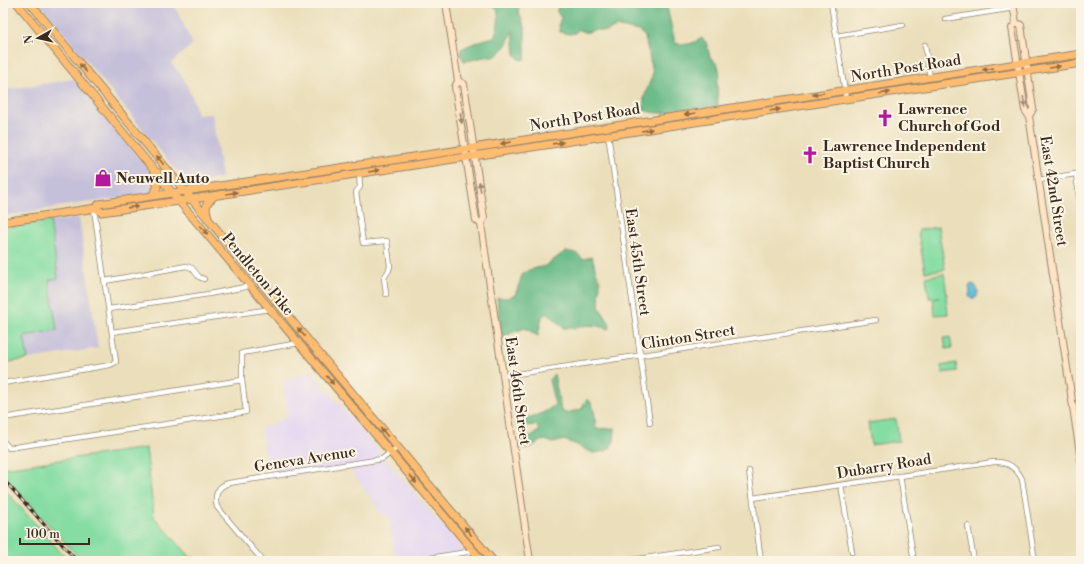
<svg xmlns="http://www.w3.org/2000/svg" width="1084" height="564" font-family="'Libre Bodoni',serif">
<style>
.built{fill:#e2d4f3}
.industrial{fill:#c5c0da}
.green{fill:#85dda3;stroke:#608460}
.forest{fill:#6cbc89;stroke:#547354}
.water{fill:#5bbdda;stroke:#4b747c}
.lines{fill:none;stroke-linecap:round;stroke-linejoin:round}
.street-casing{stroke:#93846c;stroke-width:6}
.secondary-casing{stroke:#93846c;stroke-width:8}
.primary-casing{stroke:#93846c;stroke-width:9}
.street{stroke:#fff;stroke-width:4.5}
.secondary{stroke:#ffe4c6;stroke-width:6}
.primary{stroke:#febc71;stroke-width:7}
.rail-casing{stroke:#3b2a1e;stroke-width:3}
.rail{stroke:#fcf5e5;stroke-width:1.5;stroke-dasharray:4.5;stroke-linecap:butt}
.oneway{fill:#936c43}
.oneway2{fill:#9d8772}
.labels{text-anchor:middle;stroke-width:4;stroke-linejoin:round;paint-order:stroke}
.street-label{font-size:15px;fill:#3b2a1e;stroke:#fcf5e5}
.poi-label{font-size:15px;font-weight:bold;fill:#3b2a1e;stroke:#fcf5e5;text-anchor:start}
</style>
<rect width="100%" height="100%" fill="#fcf5e5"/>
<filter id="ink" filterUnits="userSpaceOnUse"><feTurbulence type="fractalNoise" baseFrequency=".025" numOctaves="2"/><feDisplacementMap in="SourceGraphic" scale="8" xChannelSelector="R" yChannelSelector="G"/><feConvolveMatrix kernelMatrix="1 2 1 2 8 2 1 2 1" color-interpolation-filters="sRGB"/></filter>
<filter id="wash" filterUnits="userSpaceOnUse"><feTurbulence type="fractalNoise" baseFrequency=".012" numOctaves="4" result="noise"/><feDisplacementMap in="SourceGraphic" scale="16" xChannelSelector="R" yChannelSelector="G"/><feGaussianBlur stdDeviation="0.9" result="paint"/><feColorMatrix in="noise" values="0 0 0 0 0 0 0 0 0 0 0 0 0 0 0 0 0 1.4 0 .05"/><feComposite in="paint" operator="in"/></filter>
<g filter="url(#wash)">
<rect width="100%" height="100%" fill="#ebdfbb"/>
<!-- built -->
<path class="built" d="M311,371L472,561H396L388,514L380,515L378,508L349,468L269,479L261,429L288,416L283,381Z"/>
<!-- industrial -->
<path class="industrial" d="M39,3H173L193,44L171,63L183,77L194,101L197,115L212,114L222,178L189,183L175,169Z
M74,79L155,177L156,186L150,194L63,206L3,216V90Z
M79,218L98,348L28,359L24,336L57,330L49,280L58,278L50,221Z"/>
<!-- green -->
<path class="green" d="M50,221L58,278L49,280L57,330L24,336L28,359L3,363V228Z
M938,227L945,269L925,272L918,232L919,230Z
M944,273L947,296L946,297L948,314L935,315L933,298L940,297L929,298L926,277Z
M950,337L952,348L946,349L944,338Z
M956,363L957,371L942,373L941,366Z
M896,419L899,441L871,445L868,423Z
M146,448L154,517L194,561H82L3,475V468Z
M3,488L69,561H3Z"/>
<!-- forest -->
<path class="forest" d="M492,3H521L518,11L525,27V59L520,60L515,54L513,31C509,39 502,55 493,57C490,58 487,56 484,57C476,58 472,61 464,61L461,56V49L479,41L494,37C498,28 500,18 497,9L493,7Z
M558,3H666L675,43C687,46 692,44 702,38L706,42L710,57L718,65L720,75L717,81L718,105C710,108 702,107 694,108C675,110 663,117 644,110V98L653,73L645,37L640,31C633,31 626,27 619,27C614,27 611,30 607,31C603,32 599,29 595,30C585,32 588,35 578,29L575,33L569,34L560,32L559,24L561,17L557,12Z
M566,251L576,253L583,259L592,257C595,265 595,273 600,280L599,307L610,324L609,329L598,326L587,325L575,328H563L554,318L546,313L542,317L538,336L525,328L506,335L502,338L497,298H506L515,295L521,279V275L529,270L545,266Z
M554,374L561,411L566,413L582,409L584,403L588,399C597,410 594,417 596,429L615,428L614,441L610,448L606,451L593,453L575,444L564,440L553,443L546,440L540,441L530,448L523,449L519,446L521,437L531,436L539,431L537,425L517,426L516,420C530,417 545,415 555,404L549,380Z"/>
<!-- water -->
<path class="water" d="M971,284L975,285L978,291L977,297L972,299L969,296L970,292L969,287Z"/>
</g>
<g filter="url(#ink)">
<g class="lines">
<!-- street casing -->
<g class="street-casing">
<path id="street" d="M831,3L846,99
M945,19L1014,8
M836,36L903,25
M925,45L930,78
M608,134L650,423
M359,172L360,187L356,192L363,243L387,241L390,266L389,270L384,278L386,294
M1076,174L1081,209
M1039,180L1081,173
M105,281L186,266L192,268L199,277L204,279
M109,309L209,294L245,287L251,285
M112,332L271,309
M503,376L876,320
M3,383L110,365L116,362L94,209
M3,418L242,380
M3,441L9,448L246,412L242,380V353L299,343
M749,471L761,561
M900,476L914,561
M841,485L852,552
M753,498L994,462C1007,461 1016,467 1022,479L1035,561
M968,526L974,561
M263,561L217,507C214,496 217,486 229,483L382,459L398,447
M412,561L473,551
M625,561L719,547"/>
</g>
<!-- secondary casing -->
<g class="secondary-casing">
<path id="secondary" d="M446,3L458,81L455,87L476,220L481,224L530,561
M1013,3L1016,23L1012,28L1025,110L1029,116L1081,460
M1016,23L1021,25L1033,109L1029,116
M458,81L464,84L484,218L481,224"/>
</g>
<!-- primary casing -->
<g class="primary-casing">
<path id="primary" d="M17,3L179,201L482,561
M30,3L302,333L493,561
M152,196L157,188V172
M96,208L101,212L179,201L1081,63
M208,218L206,209L207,203L214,196
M3,222L96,208L99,204L440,153L1081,54"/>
</g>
<!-- street -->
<use href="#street" class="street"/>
<!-- secondary -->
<use href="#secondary" class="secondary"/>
<!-- primary -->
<use href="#primary" class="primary"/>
<!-- rail casing -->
<g class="rail-casing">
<path id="rail" d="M3,479L77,561"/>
</g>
<!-- rail -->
<use href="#rail" class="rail"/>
</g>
<!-- one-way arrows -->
<defs><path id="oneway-solid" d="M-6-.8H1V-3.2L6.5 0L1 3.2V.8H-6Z"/></defs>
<g class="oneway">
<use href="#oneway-solid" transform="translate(1055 67) rotate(-9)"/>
<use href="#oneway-solid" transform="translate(83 68) rotate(-130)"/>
<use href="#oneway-solid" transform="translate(988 69) rotate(172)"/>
<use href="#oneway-solid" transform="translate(885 93) rotate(-9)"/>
<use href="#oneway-solid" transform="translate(818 94) rotate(171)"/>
<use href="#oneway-solid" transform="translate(775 110) rotate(-9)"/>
<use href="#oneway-solid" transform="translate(690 114) rotate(171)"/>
<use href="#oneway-solid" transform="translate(647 130) rotate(-9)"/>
<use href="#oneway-solid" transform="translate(506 143) rotate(171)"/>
<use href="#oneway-solid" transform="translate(558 143) rotate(-8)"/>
<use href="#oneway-solid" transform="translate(160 160) rotate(-129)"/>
<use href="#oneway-solid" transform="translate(374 171) rotate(-9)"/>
<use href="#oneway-solid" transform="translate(232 193) rotate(-9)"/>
<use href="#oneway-solid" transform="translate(133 207) rotate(-8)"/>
<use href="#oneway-solid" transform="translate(204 230) rotate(50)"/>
<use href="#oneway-solid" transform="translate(301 332) rotate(-130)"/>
<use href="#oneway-solid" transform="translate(330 380) rotate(50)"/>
<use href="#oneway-solid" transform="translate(384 432) rotate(-129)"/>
<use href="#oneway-solid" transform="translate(413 479) rotate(50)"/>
<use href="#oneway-solid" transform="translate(468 531) rotate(-129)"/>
</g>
<g class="oneway2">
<use href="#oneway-solid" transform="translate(1024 102) rotate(82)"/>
<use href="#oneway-solid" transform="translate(461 118) rotate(81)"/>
<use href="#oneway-solid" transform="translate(480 187) rotate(-98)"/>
</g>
</g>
<!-- icons -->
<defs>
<g id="church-bare" transform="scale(1.38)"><path d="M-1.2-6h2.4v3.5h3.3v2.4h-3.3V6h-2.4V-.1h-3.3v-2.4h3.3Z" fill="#b5179e" stroke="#fcf5e5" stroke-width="2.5" paint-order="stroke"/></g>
<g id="shop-bare" transform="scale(1.38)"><path d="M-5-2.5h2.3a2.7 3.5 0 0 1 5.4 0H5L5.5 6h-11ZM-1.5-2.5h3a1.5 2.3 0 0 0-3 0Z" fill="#b5179e" stroke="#fcf5e5" stroke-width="2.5" paint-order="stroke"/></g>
</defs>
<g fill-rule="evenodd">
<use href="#church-bare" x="885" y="118"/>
<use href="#church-bare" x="810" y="155"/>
<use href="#shop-bare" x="103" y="178"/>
</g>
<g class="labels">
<!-- street labels -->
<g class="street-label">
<text transform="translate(906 68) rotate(-9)" y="5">North Post Road</text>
<text transform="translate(585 117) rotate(-9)" y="5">North Post Road</text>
<text transform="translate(1054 191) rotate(81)" y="5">East 42nd Street</text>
<text transform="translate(638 262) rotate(82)" y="5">East 45th Street</text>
<text transform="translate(258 274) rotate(50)" y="5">Pendleton Pike</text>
<text transform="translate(688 337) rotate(-9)" y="5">Clinton Street</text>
<text transform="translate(518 391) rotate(82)" y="5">East 46th Street</text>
<text transform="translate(305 459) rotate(-9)" y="5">Geneva Avenue</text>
<text transform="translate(884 466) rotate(-9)" y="5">Dubarry Road</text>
</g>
<!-- poi labels -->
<g class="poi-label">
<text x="898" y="114">Lawrence<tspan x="898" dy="17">Church of God</tspan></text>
<text x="823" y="151">Lawrence Independent<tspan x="823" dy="17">Baptist Church</tspan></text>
<text x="116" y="183">Neuwell Auto</text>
</g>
</g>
<!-- margin -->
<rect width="1084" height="564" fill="none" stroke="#fcf5e5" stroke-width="16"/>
<!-- north arrow -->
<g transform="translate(38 38) rotate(262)" stroke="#fcf5e5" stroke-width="3" paint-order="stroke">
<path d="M0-3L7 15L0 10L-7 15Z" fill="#3b2a1e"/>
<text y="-6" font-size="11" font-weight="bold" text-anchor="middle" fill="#3b2a1e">N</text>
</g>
<!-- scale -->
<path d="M20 538v6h69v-6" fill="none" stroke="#3b2a1e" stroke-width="2"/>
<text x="26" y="538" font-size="12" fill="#3b2a1e" stroke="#fcf5e5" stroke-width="3" paint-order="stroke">100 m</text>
</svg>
